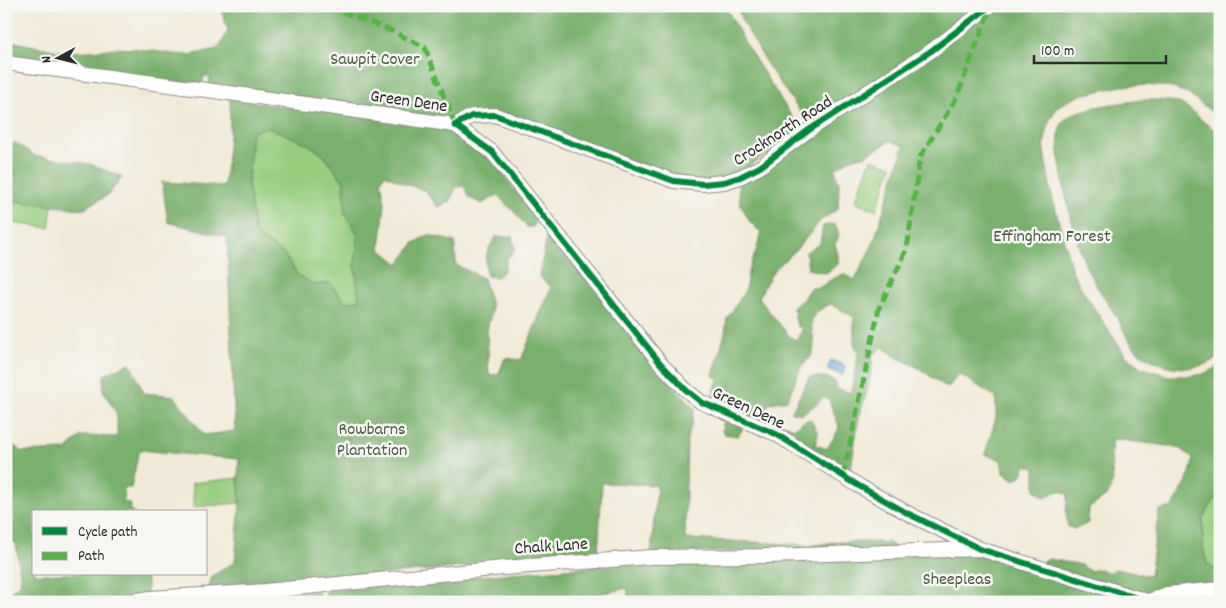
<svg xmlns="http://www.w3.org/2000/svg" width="1226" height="608" font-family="Dekko,sans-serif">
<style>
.green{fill:#98cd7f;stroke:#627c55}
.forest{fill:#7ab06e;stroke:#526e4c;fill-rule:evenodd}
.water{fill:#5ea2d3;stroke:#44667f}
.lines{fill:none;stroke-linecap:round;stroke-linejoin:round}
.minor-casing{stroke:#8e8a82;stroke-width:16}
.minor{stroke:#fff;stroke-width:14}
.quiet{stroke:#56b246;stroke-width:5;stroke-dasharray:10 5;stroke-linecap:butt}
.cycleway-casing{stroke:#f6f6f2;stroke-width:9}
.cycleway{stroke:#00873e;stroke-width:6}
.labels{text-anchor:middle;stroke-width:5;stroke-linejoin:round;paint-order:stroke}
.park-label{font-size:18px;fill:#4c5c44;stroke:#f6f6f2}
.street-label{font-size:18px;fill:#2b2b2b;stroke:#f6f6f2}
</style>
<rect width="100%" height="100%" fill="#f6f6f2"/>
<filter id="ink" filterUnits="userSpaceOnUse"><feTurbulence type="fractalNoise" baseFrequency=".02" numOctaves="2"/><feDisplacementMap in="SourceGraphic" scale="10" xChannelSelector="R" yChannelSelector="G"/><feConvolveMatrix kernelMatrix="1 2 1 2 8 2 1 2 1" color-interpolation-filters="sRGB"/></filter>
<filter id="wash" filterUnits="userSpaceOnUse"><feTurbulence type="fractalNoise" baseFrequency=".0096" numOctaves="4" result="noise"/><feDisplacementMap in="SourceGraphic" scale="20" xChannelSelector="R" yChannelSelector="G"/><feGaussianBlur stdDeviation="1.12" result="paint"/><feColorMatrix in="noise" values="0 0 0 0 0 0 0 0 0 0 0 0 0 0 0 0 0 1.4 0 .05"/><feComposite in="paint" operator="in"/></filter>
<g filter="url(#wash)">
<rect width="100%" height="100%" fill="#f2ead8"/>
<!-- green -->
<path class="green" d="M267,127L308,144L323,155L344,182L345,213L358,235L355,264L359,300L345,302L330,283L314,285L298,275L283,254L255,234L248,182L252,133Z
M871,159L892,166L876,210L855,202Z
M8,200L52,206L49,228L6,222Z
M238,478L240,503L194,507L192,483Z
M1220,496V566L1214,569L1207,564L1203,547V518L1216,497Z"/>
<!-- forest -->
<path class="forest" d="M220,6H356L361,8L362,6H725L751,53L796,123L798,134L735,175L703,181L674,177L499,112L459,120L209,86L210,77L204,76L202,85L6,59V40L63,52L92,51L114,48L139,49L175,54L191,55L217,49L222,43L228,30Z
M737,6H979L922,51L813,123L804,117L768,66L742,20Z
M995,6H1220V118L1188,94L1177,89L1162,86L1138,85L1121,86L1081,95L1058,106L1049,121L1046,132L1044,151L1051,192L1072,271L1081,288L1115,340L1127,357L1142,368L1169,376H1192L1203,374L1220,366V496L1216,497L1203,518V547L1207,564L1214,569L1220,566V586L1154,598L1041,565L1044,560L1049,559L1081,565L1090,571L1100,569L1110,573L1115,569L1150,576L1159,510L1173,507C1181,491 1192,476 1193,458L1177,447L1113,439L1111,457L1113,481L1108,495L1089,508L1088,523L1076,529L1068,527L1066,512L1068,494L1058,491L1044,497L1035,490V468L1026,465L1021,476L1015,480L1004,473L1001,460L985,454L996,418V397L959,374L948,388L917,367L898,358L882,347L872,356V366L866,396L863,402L858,423L850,475L712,401L714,388L719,379L713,376L725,333L727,319L745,291L749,268L756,252L761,233L750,222L740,203L738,182ZM890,141L904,146L873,244L855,280L843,274L829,281L819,288H810L803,299L793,308L797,326L803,329L796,340L790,337L764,305L759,297L766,283L776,268L796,250L821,220L838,209L839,184L835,169L848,160L866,155ZM831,304L854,317V342L858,355L851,393L835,388L837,383L826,377H809L792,412L801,414L817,404L824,397L829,400C830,404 839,425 839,427C838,433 830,443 827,449L815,445L818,433L810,419L801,423L795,428L776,422L766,408L770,403L787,400C792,390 797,374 803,364C806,361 810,359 811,356C822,334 795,319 831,304Z
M230,99L447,128L476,146L496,166L537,219L533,227H527L515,213L497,195L482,204L470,198L464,186L456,187L450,202L438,207L426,191L403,183L385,174L381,181L385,203L380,249L399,264L414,243L428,235L455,242L456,265L483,278L492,308L487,331L489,375H498L505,358L521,360L551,287L539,276L548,232L671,383L695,408L692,424L687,438L685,539L797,544L810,546L834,542H871L888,543L899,549L651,553L657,485L602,483L598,555L208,590L212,576L235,562L240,503L238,478L239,459L139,450L131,488H124L123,502L130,503V511L135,512H34V574H147V594L97,602H6V595L21,583L16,543L6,539V439L22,452L66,450L81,436L117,437V414L103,391L104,375L130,363L144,393L174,396L204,435L235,431L227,237L168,222L162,182L224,186L230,126ZM267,127L308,144L323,154L344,182L345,213L358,235L355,264L359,300L345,302L330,283L314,285L298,275L284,254L255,234L248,182L252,133Z
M1141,100C1152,100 1170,99 1181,104C1194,110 1205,126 1220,133V357C1215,359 1211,362 1206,364C1188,371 1164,368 1148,358C1141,355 1135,348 1131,343C1125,335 1122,325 1116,316C1106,299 1093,283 1085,264C1076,240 1049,144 1062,123C1073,106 1121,104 1141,100Z
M15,142L35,156L90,164L122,177L108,195L83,209L52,206L8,200L6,212V149Z
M834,224C840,231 840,236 835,244L838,255V264L826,273L808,269L806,252L820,244L823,226Z
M512,236L515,249L507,258L504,271L496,277L487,276C484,260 486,251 496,237Z
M724,420L743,425L742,430L738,436L724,434L722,430Z
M972,553L1133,602H628V588L562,602H533L497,599L473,602H328L325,591L511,573L632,564H658Z
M318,591L321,602H270L269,596Z
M1220,591V602H1167L1169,596Z"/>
<!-- water -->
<path class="water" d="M831,360L846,366L843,375L827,369Z"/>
</g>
<g filter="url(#ink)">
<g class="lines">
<!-- minor casing -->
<g class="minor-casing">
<path id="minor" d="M6,63L236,94L455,125L492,152L661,364L686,390L701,402L776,434L859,486L909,514L980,549L1150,602
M455,125L472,116L495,115L674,181L703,184L724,182L740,177L760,167L809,130L931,51L990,6
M1149,601L1167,594L1220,589
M127,602L150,598L265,591L503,568L652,557L770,556L979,549"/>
</g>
<!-- minor -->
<use href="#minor" class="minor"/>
<!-- quiet -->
<path class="quiet" d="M328,6L387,29L425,47L455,125
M843,476L879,308L907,249L920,157L956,99L990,9"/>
<!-- cycleway casing -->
<g class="cycleway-casing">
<path id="cycleway" d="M990,6L931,51L809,130L760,167L740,177L724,182L703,184L674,181L495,115L472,116L455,125L492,152L661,364L686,390L701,402L776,434L859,486L909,514L980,549L1150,602"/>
</g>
<!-- cycleway -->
<use href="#cycleway" class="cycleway"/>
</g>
</g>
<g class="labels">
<!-- park labels -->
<g class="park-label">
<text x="375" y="64">Sawpit Cover</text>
<text x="1052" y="241">Effingham Forest</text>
<text x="372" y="434">Rowbarns<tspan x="372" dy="21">Plantation</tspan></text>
<text x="957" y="584">Sheepleas</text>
</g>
<!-- street labels -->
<g class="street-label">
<text transform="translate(409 100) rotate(8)" y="6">Green Dene</text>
<text transform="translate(782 130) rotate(-33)" y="6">Crocknorth Road</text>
<text transform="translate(749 407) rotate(25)" y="6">Green Dene</text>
<text transform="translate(551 545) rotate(-4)" y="6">Chalk Lane</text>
</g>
</g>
<!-- margin -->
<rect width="1226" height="608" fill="none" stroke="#f6f6f2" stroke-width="25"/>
<!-- legend -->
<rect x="32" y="510" width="175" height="65" fill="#f6f6f2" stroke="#a5a5a2"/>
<rect x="42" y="527" width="25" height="8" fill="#00873e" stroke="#a5a5a2"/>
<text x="78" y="536" font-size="15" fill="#2b2b2b">Cycle path</text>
<rect x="42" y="552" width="25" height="8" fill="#56b246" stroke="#a5a5a2"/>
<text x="78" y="560" font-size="15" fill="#2b2b2b">Path</text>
<!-- north arrow -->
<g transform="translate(58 58) rotate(263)" stroke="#f6f6f2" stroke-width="4" paint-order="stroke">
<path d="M0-4L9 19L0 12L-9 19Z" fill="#2b2b2b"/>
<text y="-8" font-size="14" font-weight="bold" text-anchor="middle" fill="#2b2b2b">N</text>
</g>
<!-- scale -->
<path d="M1034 55v8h132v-8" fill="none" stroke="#2b2b2b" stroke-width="2.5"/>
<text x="1041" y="55" font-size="15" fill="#2b2b2b" stroke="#f6f6f2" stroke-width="4" paint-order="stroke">100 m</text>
</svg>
